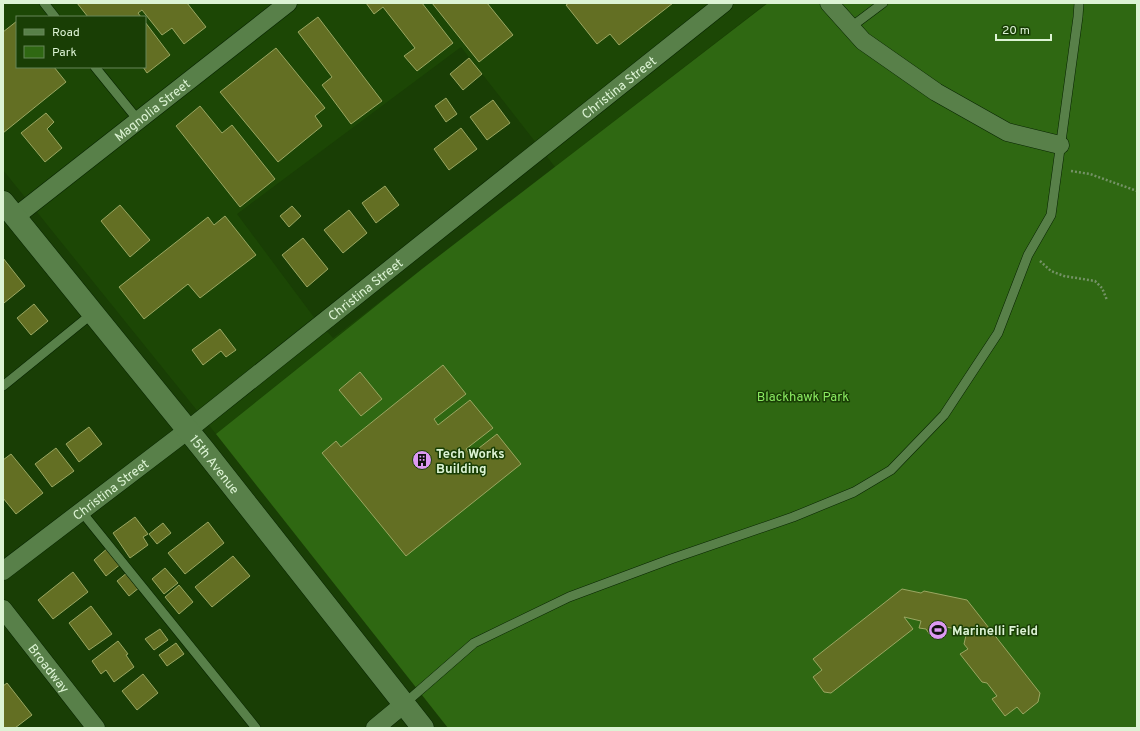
<svg xmlns="http://www.w3.org/2000/svg" width="1140" height="731" font-family="Overpass,sans-serif">
<style>
.built{fill:#1c4705;fill-rule:evenodd}
.green{fill:#2f6812}
.building{fill:#636f23;stroke:#9aa762}
.lines{fill:none;stroke-linecap:round;stroke-linejoin:round}
.service-casing{stroke:#072300;stroke-width:10}
.minor-casing{stroke:#072300;stroke-width:19}
.secondary-casing{stroke:#072300;stroke-width:23}
.path{stroke:#749266;stroke-width:2.5;stroke-dasharray:2 2;stroke-linecap:butt}
.service{stroke:#588049;stroke-width:9}
.minor{stroke:#588049;stroke-width:18}
.secondary{stroke:#588049;stroke-width:22}
.labels{text-anchor:middle;stroke-width:3;stroke-linejoin:round;paint-order:stroke}
.street-label{font-size:13px;fill:#dcf3d4;stroke:#193e05}
.park-label{font-size:13px;fill:#8beb62;stroke:#193e05}
.poi-label{font-size:13px;font-weight:bold;fill:#dcf3d4;stroke:#193e05;text-anchor:start}
</style>
<rect width="100%" height="100%" fill="#193e05"/>
<!-- built -->
<path class="built" d="M3,3H767L555,167L461,47L237,214L313,316L333,338L422,269L216,434L3,170ZM17,17H145V67H17Z"/>
<!-- green -->
<path class="green" d="M768,3H1137V728H448L216,434L422,269Z"/>
<!-- building -->
<path class="building" d="M77,3H187L206,27L184,44L172,28L162,35L142,10L138,13L141,17H88Z
M366,3H422L453,43L417,71L404,56L415,48L383,7L374,14Z
M432,3H487L513,35L479,62Z
M569,3H673L619,45L610,34L597,44L566,5Z
M318,17L382,101L351,124L322,85L332,77L298,32Z
M17,21V67H54L66,82L3,133V32Z
M145,22L170,55L147,73L143,67H145Z
M276,48L325,108L315,116L322,126L278,162L220,92Z
M469,58L482,74L463,90L450,74Z
M446,98L457,114L446,122L435,106Z
M493,100L510,123L487,140L470,117Z
M200,106L222,133L232,125L275,179L240,207L176,126Z
M46,113L54,122L47,129L62,148L45,162L21,133Z
M461,128L477,149L449,170L434,149Z
M385,186L399,205L376,223L362,203Z
M120,205L150,240L130,257L101,221Z
M292,206L301,216L289,227L280,216Z
M349,210L367,233L343,253L324,230Z
M225,216L256,255L200,298L188,284L144,319L119,287L208,217L214,225Z
M303,238L328,269L307,287L282,255Z
M3,258L25,286L4,303L3,301Z
M34,304L48,321L31,335L17,318Z
M220,329L236,350L226,357L221,351L203,365L192,350Z
M443,365L466,394L434,419L438,425L470,400L493,428L466,449L470,455L497,434L521,464L406,556L322,453L336,441L341,447Z
M360,372L382,399L361,416L339,390Z
M89,427L102,444L79,462L66,444Z
M56,448L74,471L52,487L35,464Z
M11,454L43,493L16,514L3,498V460Z
M135,517L148,534L143,537L148,545L130,558L113,533Z
M208,522L224,543L185,574L168,553Z
M163,523L171,533L157,544L149,534Z
M109,547L122,563L106,576L94,560Z
M233,556L250,576L212,607L195,587Z
M165,568L178,583L164,594L152,579Z
M73,572L88,592L53,619L38,600Z
M128,572L140,587L129,596L117,581Z
M179,585L193,602L179,614L165,597Z
M902,589L921,593L924,591L967,600L1040,693L1038,702L1023,714L1017,707L1005,716L992,699L997,696L987,683L982,682L960,654L968,649L964,644L967,631L946,627L944,629L942,637L930,635L926,629L919,628L921,621L904,617L913,629L831,693L824,692L813,677L822,670L813,659Z
M91,606L112,634L89,650L69,623Z
M160,629L168,640L154,650L145,639Z
M118,641L128,654L126,655L134,667L114,682L106,670L101,674L92,661Z
M176,643L184,654L167,666L159,655Z
M143,674L158,693L137,710L122,691Z
M7,683L32,715L15,728H3V686Z"/>
<g class="lines">
<!-- service casing -->
<g class="service-casing">
<path id="service" d="M44,3L55,17
M851,27L883,3
M95,67L138,120
M3,386L93,313
M81,511L256,728
M404,704L474,643L569,597L671,559L793,517L854,492L891,470L944,415L998,333L1028,255L1051,215L1078,17L1079,3"/>
</g>
<!-- minor casing -->
<g class="minor-casing">
<g id="minor">
<path d="M829,3L863,41L936,92L1007,132L1060,145"/>
<path id="s1" d="M15,217L288,3"/>
<path id="s2" d="M3,571L188,430L724,3"/>
<path id="s3" d="M3,609L96,728"/>
<path d="M375,728L404,704"/>
</g>
</g>
<!-- secondary casing -->
<g class="secondary-casing">
<g id="secondary">
<path id="s4" d="M3,202L204,450L423,728"/>
</g>
</g>
<!-- path -->
<path class="path" d="M1071,171L1090,174L1137,191
M1040,261L1051,271L1064,276L1095,281L1102,288L1107,300"/>
<!-- service -->
<use href="#service" class="service"/>
<!-- minor -->
<use href="#minor" class="minor"/>
<!-- secondary -->
<use href="#secondary" class="secondary"/>
</g>
<!-- icons -->
<defs>
<g id="building-disc" transform="scale(1)"><circle r="9.5" fill="#dd99f3" stroke="#193e05"/><path d="M-4-6H4V6H1V3H-1V6H-4ZM-2.5-4.3h1.7v1.8h-1.7ZM.8-4.3h1.7v1.8H.8ZM-2.5-1h1.7V.8h-1.7ZM.8-1h1.7V.8H.8Z" fill="#111"/></g>
<g id="stadium-disc" transform="scale(1)"><circle r="9.5" fill="#dd99f3" stroke="#193e05"/><path d="M0-5a6.5 5 0 1 0 0 10a6.5 5 0 1 0 0-10ZM-3.5-1.8h7v3.6h-7Z" fill="#111"/></g>
</defs>
<g fill-rule="evenodd">
<use href="#building-disc" x="422" y="460"/>
<use href="#stadium-disc" x="938" y="630"/>
</g>
<g class="labels">
<!-- street labels -->
<g class="street-label">
<text dy="5" stroke="none"><textPath href="#s2" startOffset="783">Christina Street</textPath></text>
<text dy="5" stroke="none"><textPath href="#s1" startOffset="174">Magnolia Street</textPath></text>
<text dy="5" stroke="none"><textPath href="#s2" startOffset="459">Christina Street</textPath></text>
<text dy="5" stroke="none"><textPath href="#s4" startOffset="337">15th Avenue</textPath></text>
<text dy="5" stroke="none"><textPath href="#s2" startOffset="135">Christina Street</textPath></text>
<text dy="5" stroke="none"><textPath href="#s3" startOffset="75">Broadway</textPath></text>
</g>
<!-- park labels -->
<g class="park-label">
<text x="803" y="401">Blackhawk Park</text>
</g>
<!-- poi labels -->
<g class="poi-label">
<text x="436" y="458">Tech Works<tspan x="436" dy="15">Building</tspan></text>
<text x="952" y="635">Marinelli Field</text>
</g>
</g>
<!-- border -->
<rect width="1140" height="731" fill="none" stroke="#dcf3d4" stroke-width="8"/>
<!-- legend -->
<rect x="16" y="16" width="130" height="52" fill="#193e05" stroke="#678658"/>
<rect x="24" y="29" width="20" height="6" fill="#588049" stroke="#678658"/>
<text x="52" y="36" font-size="12" fill="#dcf3d4">Road</text>
<rect x="24" y="46" width="20" height="12" fill="#2f6812" stroke="#678658"/>
<text x="52" y="56" font-size="12" fill="#dcf3d4">Park</text>
<!-- scale -->
<path d="M996 34v6h55v-6" fill="none" stroke="#dcf3d4" stroke-width="2"/>
<text x="1002" y="34" font-size="12" fill="#dcf3d4" stroke="#193e05" stroke-width="3" paint-order="stroke">20 m</text>
</svg>
